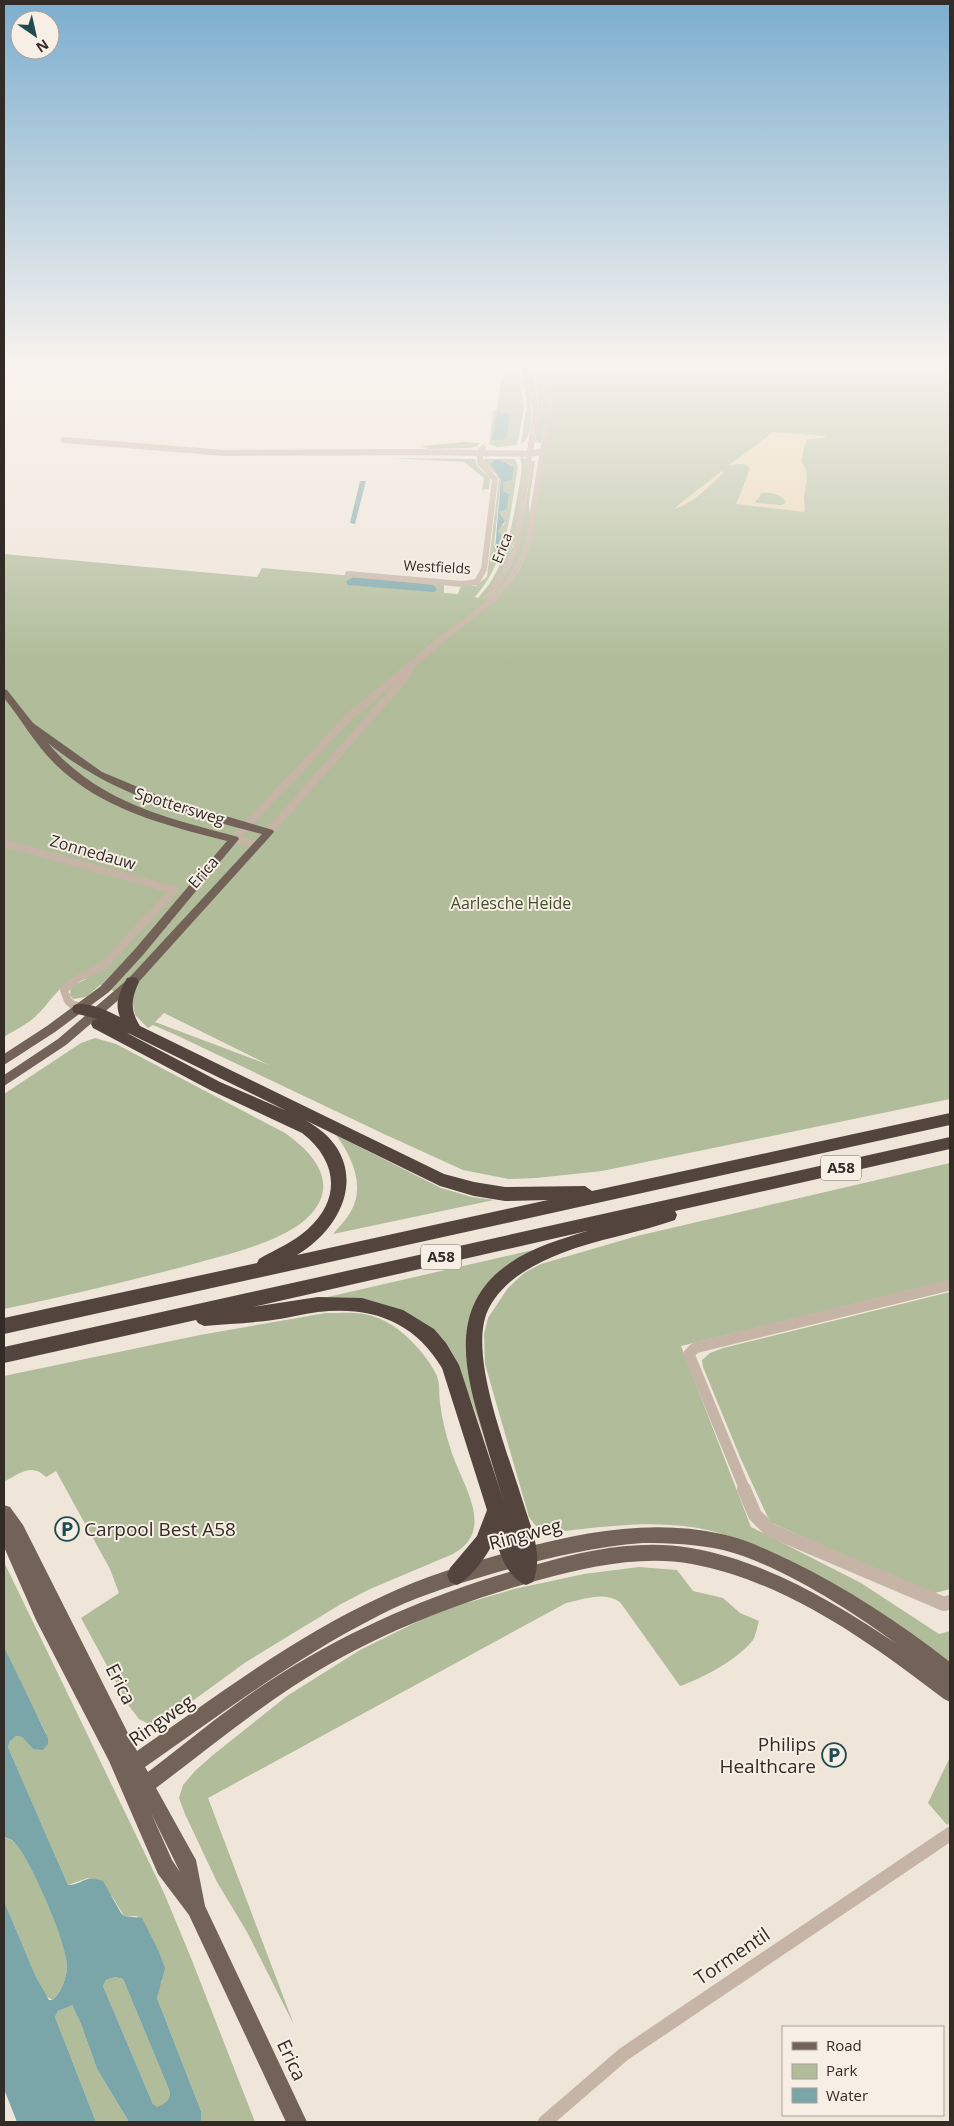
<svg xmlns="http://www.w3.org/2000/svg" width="954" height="2126" font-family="'Open Sans',sans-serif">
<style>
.green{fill:#b0bc9a;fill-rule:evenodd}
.sand{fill:#e9d7b1;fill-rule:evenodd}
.water{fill:#7aa6aa;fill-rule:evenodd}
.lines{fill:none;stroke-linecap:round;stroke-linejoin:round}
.minor-far3{stroke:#c6b5a6;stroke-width:6}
.minor-far2{stroke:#c6b5a6;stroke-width:8}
.minor-far1{stroke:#c6b5a6;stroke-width:11}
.minor{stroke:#c6b5a6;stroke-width:14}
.major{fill:#736258;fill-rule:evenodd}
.highway{fill:#53453e;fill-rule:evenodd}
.labels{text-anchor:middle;stroke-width:4;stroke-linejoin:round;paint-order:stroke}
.far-street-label{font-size:14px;fill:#332b26;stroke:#f7efe5}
.shield{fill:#f7efe5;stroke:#6e665f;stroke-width:1}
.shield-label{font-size:15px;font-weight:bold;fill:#332b26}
.street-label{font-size:16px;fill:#332b26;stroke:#f7efe5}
.park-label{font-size:16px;fill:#414f2c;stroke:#f7efe5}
.near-poi-label{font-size:19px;fill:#332b26;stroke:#f7efe5;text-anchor:start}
.near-street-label{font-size:19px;fill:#332b26;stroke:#f7efe5}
</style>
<rect width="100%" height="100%" fill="#efe5d9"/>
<!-- green -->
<path class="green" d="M504,364H518L524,409L517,445L497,447L489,444L493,411L497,410Z
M521,364H526C528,381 539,435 521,444L527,405Z
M533,364H539L547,410L541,443L535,442L539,404Z
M545,364H950V1099L602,1171L536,1178L509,1179L463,1170L384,1134L176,1035L153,1025L148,1028L135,1015L132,999L100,985L86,997L73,999L70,995L71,987L86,979L79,975C57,987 54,998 37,1015C28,1024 15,1030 4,1037V554L257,577L262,568L444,584V593L458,594L461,586H476L487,577L499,479L496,474L483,463L484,459H515L518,466C510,514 508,559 475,597L478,598C506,567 509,537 517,498C519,484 524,470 520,456L527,460C519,512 520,556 484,598L496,599L518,572L527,553L551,416V404ZM493,460H501L512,465L510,480L503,483V491L509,494L507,509L499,512L505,521L504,525L499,527L498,532L502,536L496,548L494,545L501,478L491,462ZM164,1013L269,1065L155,1022Z
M465,442L479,443L477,446L470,448L428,449L422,446Z
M392,458L475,459L477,466L490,478L489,489L482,490L484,478L464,462Z
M532,461H535L529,503L530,520L526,541L515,569L494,596H491C520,558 525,507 532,461Z
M95,1038L116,1044L285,1133C312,1152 340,1182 311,1214C287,1242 221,1256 186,1266C125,1282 65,1296 4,1309V1094L81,1043Z
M336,1135L441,1188L472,1197L494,1200L333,1234C338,1228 344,1222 348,1216C367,1189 353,1158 336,1135Z
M950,1163V1280L681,1346L751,1527L861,1583L939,1634L950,1631V1670L934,1657C903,1636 872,1616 841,1596C786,1560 739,1529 671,1525C629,1522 587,1529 545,1533L535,1525L529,1517L485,1364L484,1334L488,1318L508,1288L524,1273L541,1264L637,1236Z
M537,1249L474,1320L508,1494L502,1496L478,1419L458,1367L426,1327L319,1299Z
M950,1292V1589L931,1594L770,1522L740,1457L703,1367L702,1360L710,1353L723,1348Z
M326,1313C343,1313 360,1311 375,1317C399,1324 427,1354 437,1376C440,1385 439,1394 440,1403C442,1418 445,1432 450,1447C460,1483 498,1529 453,1554L370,1589L341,1604L246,1662L169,1718L149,1724L139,1719L129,1706L81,1618L119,1593L110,1569L56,1471L46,1477C31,1463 21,1473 5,1481L4,1479V1376L200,1335Z
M4,1562L164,1893L191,1958L255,2122H201V2111L157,1998L158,1990L162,1981L137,1916H124L112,1896L88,1878L68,1885L8,1747L10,1741L16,1736L22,1737L33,1749L46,1733L14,1671L4,1647Z
M639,1567L677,1570L693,1591L723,1598L740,1613L759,1621C757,1627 756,1635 753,1640C737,1660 703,1678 680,1686L620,1602C604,1591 584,1599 566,1603L208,1798L294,2025L247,1932L217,1882L185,1814L179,1798L183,1785L196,1770L213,1755L287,1696L360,1650L429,1616L453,1607L514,1589L584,1574Z
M950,1757V1822L947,1825L928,1803Z
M4,1837C7,1838 11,1840 14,1842C30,1858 68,1943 67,1966C67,1977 61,1994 52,2000L46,1996L36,1977L4,1901Z
M115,1977L123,1979L170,2092C170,2101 164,2104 157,2108L153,2104L103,1986L106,1980Z
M69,2005H72L81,2024L97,2069L129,2122H96L55,2017L58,2011Z"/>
<!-- sand -->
<path class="sand" d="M773,432L825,436V438L807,439C804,445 803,455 801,462C811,473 805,484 804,497C804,503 806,506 804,512L736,504L750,469C745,462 736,464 728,466ZM761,493C770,492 783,494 786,503L781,505L757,503L755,501L759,498Z
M722,471L724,472C708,487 696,501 675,509L678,505Z"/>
<!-- water -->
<path class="water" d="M497,411L510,414L506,439L492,440Z
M494,460H501L514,467L512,479L503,483V491L509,494L507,509L499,512L505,521L498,531L502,536L500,545L495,549L501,479L490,464Z
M360,481H366L355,524L350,523Z
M354,577L433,585L437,589L434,592L348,585L346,581Z
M4,1647L48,1738V1744L43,1750L33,1749L22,1737L16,1736L10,1741L8,1747L68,1885C83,1885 83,1874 103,1881L121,1913L124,1916L142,1918L159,1952L165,1968L157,1998L201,2111V2122H129L97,2069L81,2024L72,2005L58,2011L55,2017L96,2122H17L4,2089V1901L36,1977L49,2000H52C61,1994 67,1977 67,1966C67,1943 30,1858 14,1842C11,1839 7,1838 4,1837ZM115,1977L123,1979L170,2092C170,2101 164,2104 157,2107L153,2104L103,1986L106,1980Z"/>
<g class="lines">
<!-- minor-far3 -->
<path class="minor-far3" d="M64,440L224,453L423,452L531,454L542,451
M348,574L462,584L477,582L484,569L495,479L480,463V453L483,448
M488,597L507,568L516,547L536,411L529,364
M438,642L493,600L512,577L527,547L549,415L542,364"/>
<!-- minor-far2 -->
<path class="minor-far2" d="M269,832L405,678L410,668
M234,839L350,716L440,641
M234,839L258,845
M4,843L174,890L103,966L78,978L64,990L68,1001L77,1008"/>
<!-- minor-far1 -->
<path class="minor-far1" d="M76,1007L79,1009
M745,1490L689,1354L695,1348L950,1285"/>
<!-- minor -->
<path class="minor" d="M744,1489L755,1515L770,1530L944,1604L950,1602
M545,2122L624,2054L950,1834"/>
<!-- major -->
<path class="major" d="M4,689L7,690L33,723L102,772L164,798L273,830L274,832L136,985L66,1045L4,1086V1075L58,1039L128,979L262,834C182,813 113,796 48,743C97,802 167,818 238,837L239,839L143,955L109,992L55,1032L4,1065V1054L47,1026L101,986L135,949L227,841C165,825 102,810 55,764C35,744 21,719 4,698Z
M4,1505L10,1507L23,1525L137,1751C217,1696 295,1636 383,1596C427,1575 474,1562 520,1549C586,1531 654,1519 722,1534C745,1539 768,1550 789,1560C847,1588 900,1623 950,1662V1682L949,1681L950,1702L944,1699C869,1642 787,1582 692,1564C641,1555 588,1567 539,1580C452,1604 368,1637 292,1687C245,1718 201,1754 156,1788L196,1860L205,1906L307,2122H286L189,1915L158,1874L109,1761L36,1620L4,1547ZM643,1543C670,1543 697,1544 723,1550C779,1564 850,1610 897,1644C834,1602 766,1561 691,1548C640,1539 587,1550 538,1564C448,1588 362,1623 282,1673C235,1702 192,1738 148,1772L145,1767C221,1714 295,1658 378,1616C412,1598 450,1586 488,1575C539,1560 590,1547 643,1543ZM151,1813L180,1872L172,1860Z"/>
<!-- highway -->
<path class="highway" d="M132,977L137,978L139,982C131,999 130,1010 140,1026L444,1174L474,1182L505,1187L585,1186L592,1191L950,1113V1125L4,1334V1318L257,1263L259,1259C276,1249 294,1242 308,1229C342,1198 337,1160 302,1133L210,1090L93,1028L91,1024L93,1020L97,1019L74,1013L72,1009L74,1005C88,1001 107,1011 120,1017C114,1003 120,991 127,978ZM127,1033L130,1034L287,1111L220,1082ZM305,1120L440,1186L474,1196L505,1201L548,1200L297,1255C352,1222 370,1155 305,1120Z
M950,1137V1149L675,1211L677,1215L675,1220C638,1233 598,1239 562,1253C533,1264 502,1281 488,1310C467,1355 509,1455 523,1502C531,1528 544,1555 533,1582L526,1585C507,1577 501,1556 495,1538C490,1552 471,1579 457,1585L450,1582L447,1575L450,1568L477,1536L487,1510L442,1368C414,1321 371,1306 318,1312C303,1314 288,1318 273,1320C250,1323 227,1324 204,1326L198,1323L196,1320L4,1363V1347ZM587,1231C561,1239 533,1247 510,1263C448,1305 464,1369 482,1429C489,1453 496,1478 504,1502L459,1365L446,1343L434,1329L403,1310L362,1298L318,1297L253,1307Z"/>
</g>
<!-- sky -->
<linearGradient id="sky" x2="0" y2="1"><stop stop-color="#7caecf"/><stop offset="0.55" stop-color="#f8f3ee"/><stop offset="1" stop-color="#f8f3ee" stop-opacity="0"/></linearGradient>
<rect width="954" height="661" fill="url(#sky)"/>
<!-- icons -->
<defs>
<g id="parking-ring" transform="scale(1.25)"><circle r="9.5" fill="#f7efe5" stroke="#1f4c51" stroke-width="1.5"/><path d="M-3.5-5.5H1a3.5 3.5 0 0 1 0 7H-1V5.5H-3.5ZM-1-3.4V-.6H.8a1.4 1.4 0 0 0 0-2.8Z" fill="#1f4c51"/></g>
</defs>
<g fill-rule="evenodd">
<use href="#parking-ring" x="67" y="1529"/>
<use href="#parking-ring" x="834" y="1755"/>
</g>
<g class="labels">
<!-- far-street labels -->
<g class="far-street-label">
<text transform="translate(502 548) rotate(-68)" y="5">Erica</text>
<text transform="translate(437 567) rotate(3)" y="5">Westfields</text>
</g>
<!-- shield labels -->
<g class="shield">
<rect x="821" y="1155.5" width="40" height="25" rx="4"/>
<rect x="421" y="1244.5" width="40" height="25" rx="4"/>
</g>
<g class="shield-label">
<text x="841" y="1173">A58</text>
<text x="441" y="1262">A58</text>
</g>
<!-- street labels -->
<g class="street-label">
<text transform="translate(180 806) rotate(17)" y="6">Spottersweg</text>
<text transform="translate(93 852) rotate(16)" y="6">Zonnedauw</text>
<text transform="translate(203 872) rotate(-48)" y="6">Erica</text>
</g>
<!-- park labels -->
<g class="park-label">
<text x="511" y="909">Aarlesche Heide</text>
</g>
<!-- near-poi labels -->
<g class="near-poi-label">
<text x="84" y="1536">Carpool Best A58</text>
<text x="816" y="1751" text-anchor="end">Philips<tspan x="816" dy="22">Healthcare</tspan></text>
</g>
<!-- near-street labels -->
<g class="near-street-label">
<text transform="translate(525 1534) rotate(-15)" y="7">Ringweg</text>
<text transform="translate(121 1684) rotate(63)" y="7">Erica</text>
<text transform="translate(161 1720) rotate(-35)" y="7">Ringweg</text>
<text transform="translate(732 1956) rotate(-34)" y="7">Tormentil</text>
<text transform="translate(292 2060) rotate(65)" y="7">Erica</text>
</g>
</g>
<!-- border -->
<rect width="954" height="2126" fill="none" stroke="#332b26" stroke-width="10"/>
<!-- legend -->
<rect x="782" y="2026" width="162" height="90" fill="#f7efe5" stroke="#a9a199"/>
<rect x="792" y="2042" width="25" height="8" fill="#736258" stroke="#a9a199"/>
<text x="826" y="2051" font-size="15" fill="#332b26">Road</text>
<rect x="792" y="2064" width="25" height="15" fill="#b0bc9a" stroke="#a9a199"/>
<text x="826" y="2076" font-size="15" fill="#332b26">Park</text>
<rect x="792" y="2088" width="25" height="15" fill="#7aa6aa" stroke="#a9a199"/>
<text x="826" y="2101" font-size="15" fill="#332b26">Water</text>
<!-- north arrow -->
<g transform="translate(35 35) rotate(146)"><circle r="24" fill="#f7efe5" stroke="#a9a199"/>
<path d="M0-4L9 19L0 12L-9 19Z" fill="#1f4c51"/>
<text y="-8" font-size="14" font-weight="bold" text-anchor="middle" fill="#332b26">N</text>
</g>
</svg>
